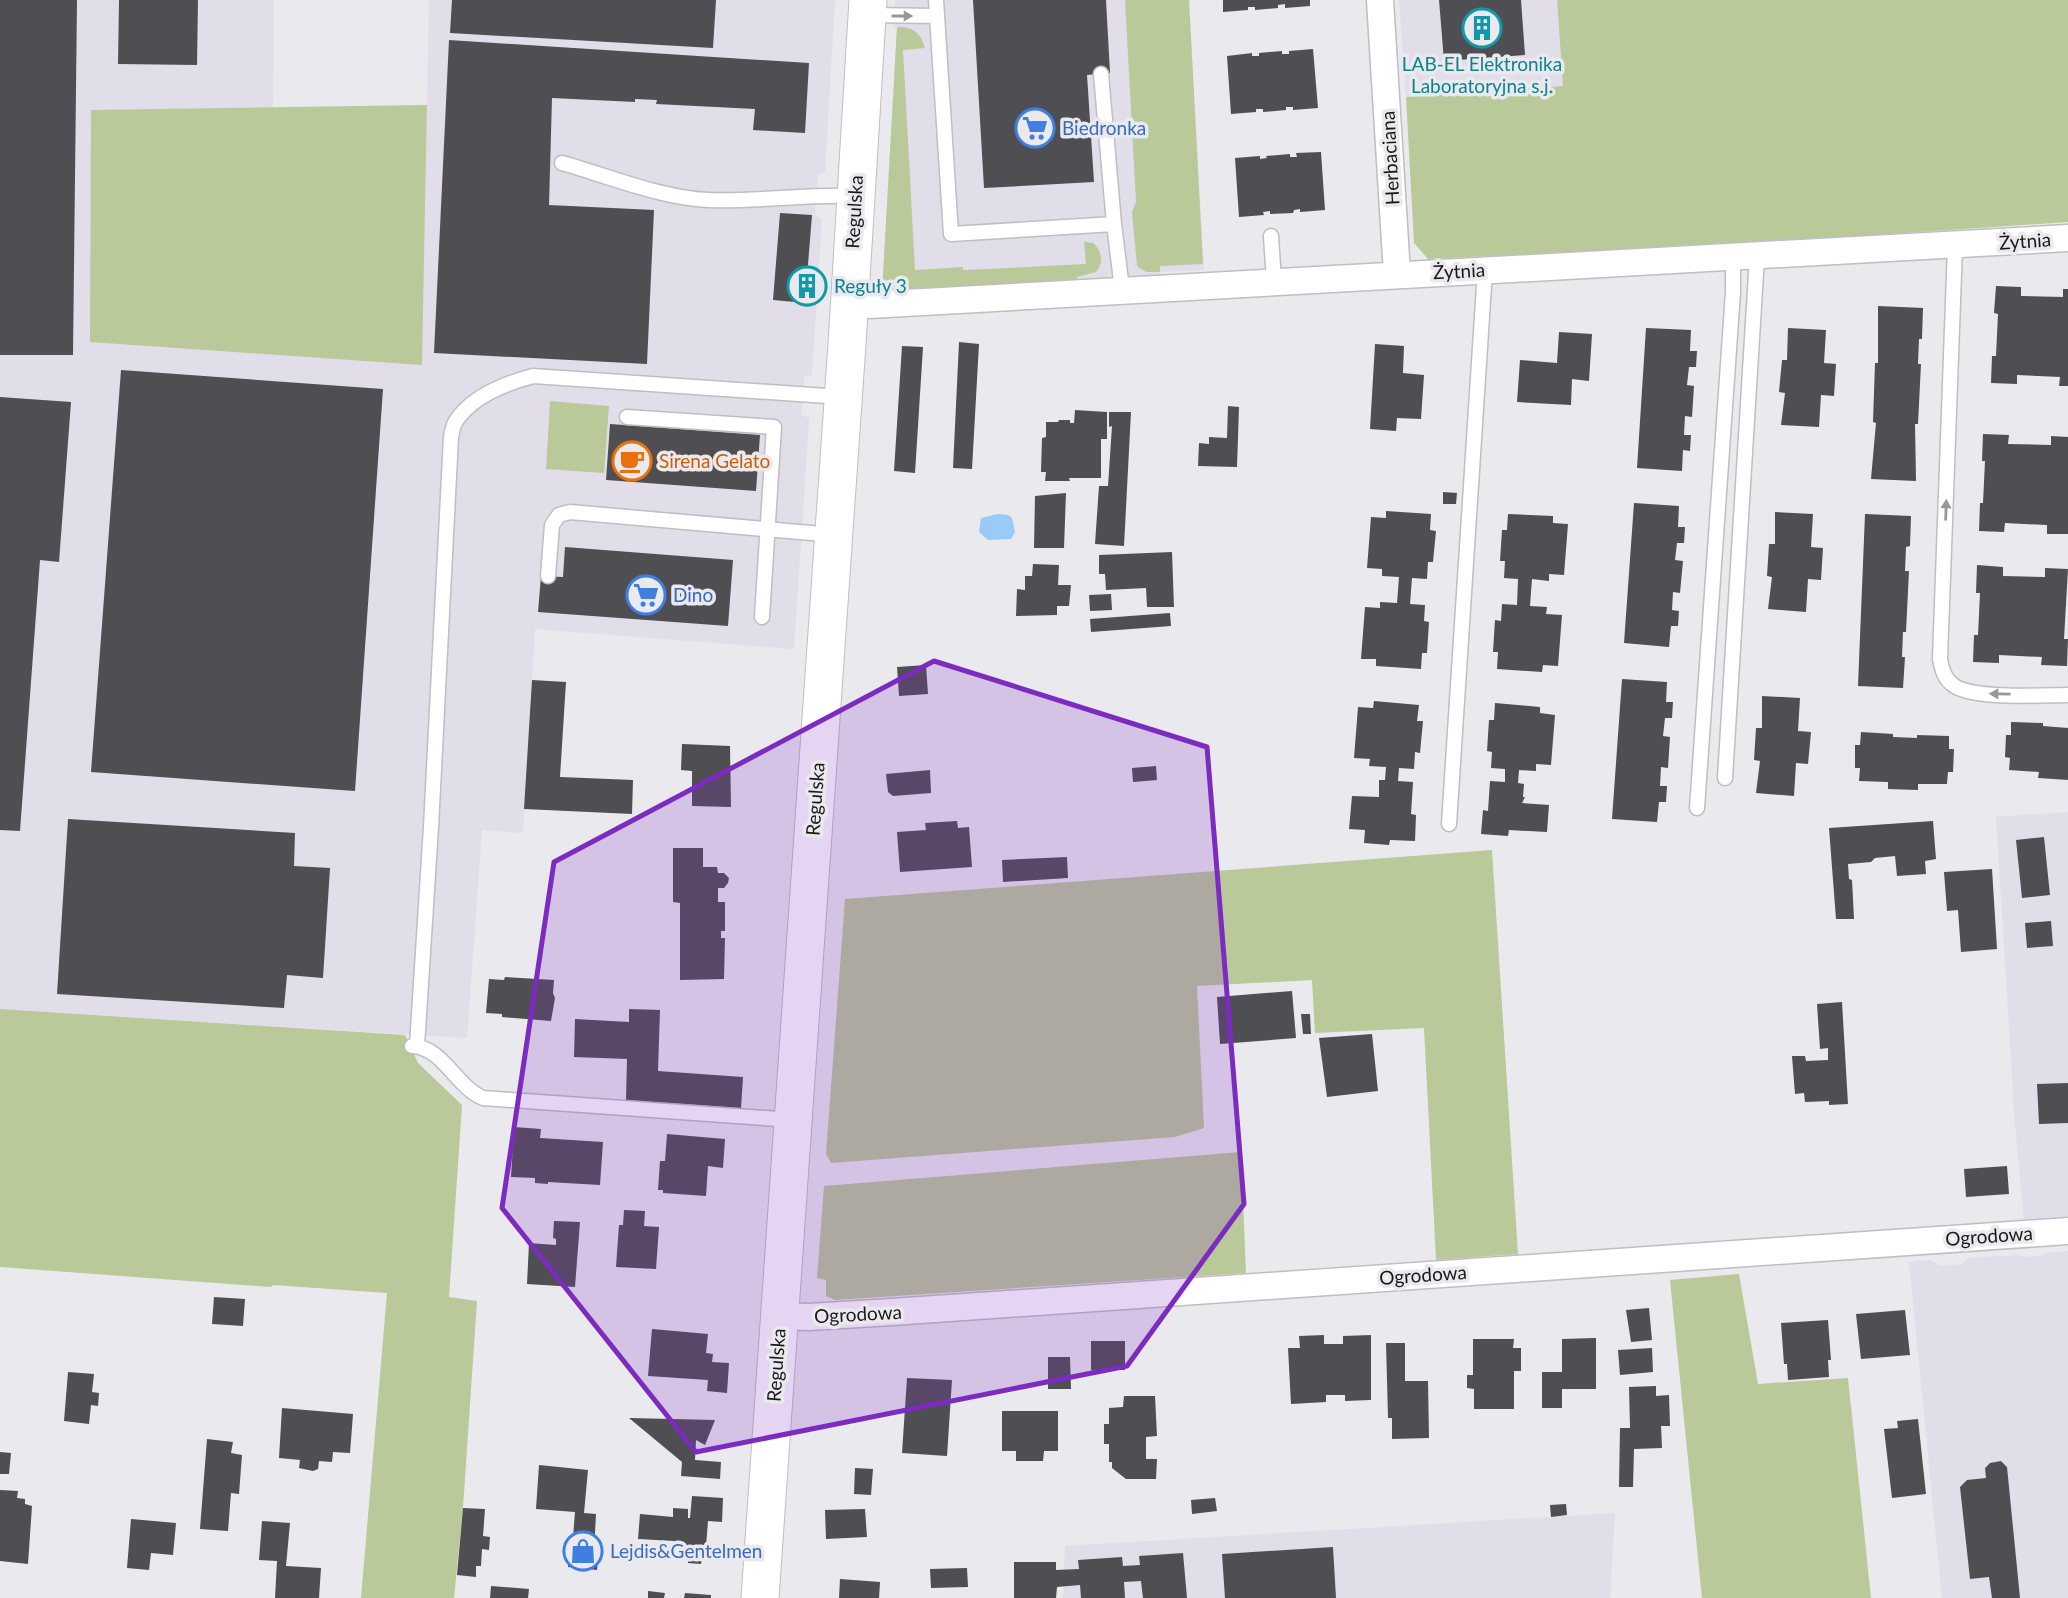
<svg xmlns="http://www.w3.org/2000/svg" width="2068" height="1598" font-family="Lato,sans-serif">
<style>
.built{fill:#e1dde9}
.green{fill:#b9c99a}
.water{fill:#99caf8}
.building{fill:#4f4e52}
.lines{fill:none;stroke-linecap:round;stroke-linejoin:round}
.lane-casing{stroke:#bfbec2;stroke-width:17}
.street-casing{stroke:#bfbec2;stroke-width:29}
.secondary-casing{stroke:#bfbec2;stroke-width:39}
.lane{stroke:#fff;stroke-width:14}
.street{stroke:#fff;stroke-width:26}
.secondary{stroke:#fff;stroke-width:37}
.oneway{fill:#989798}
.marked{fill:#7b2cbf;fill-opacity:0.2;stroke:#7b2cbf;stroke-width:5;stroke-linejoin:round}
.labels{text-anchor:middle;stroke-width:7;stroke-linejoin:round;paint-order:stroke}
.culture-label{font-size:19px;fill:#0d838f;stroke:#eae9ee}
.shop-label{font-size:19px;fill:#366cbe;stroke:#eae9ee;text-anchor:start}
.street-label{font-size:19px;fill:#19181a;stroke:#eae9ee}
.food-label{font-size:19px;fill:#c56008;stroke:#eae9ee;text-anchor:start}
</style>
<rect width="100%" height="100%" fill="#eae9ee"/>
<!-- built -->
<path class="built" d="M0,0H274L273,107L91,111L422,364L429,0H835L825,172L818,175L816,195L815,215L822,220L812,375L804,377L801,415L809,418V421L794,649L535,629L523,833L482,830L467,1038L0,1009Z
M895,0H1189L1204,270L1161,272V278L882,293L897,27H893Z
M1399,0H1557L1563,86L1406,97Z
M2068,812V1216L2024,1219L2015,1125L1996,817Z
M2068,1251V1598H1942L1909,1262L1931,1260L1940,1266L1962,1264L1968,1258L2019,1255L2023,1257L2040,1256L2045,1253Z
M1615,1513L1610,1598H1063L1065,1546Z"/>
<!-- green -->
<path class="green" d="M1125,0H1189L1203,264L1160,266V272H1146L1137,266L1132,212L1136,202Z
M1557,0H2068V222L1771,242L1428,259L1414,243L1406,97L1563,86Z
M897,27C913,26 921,33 925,48L903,50L915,270L963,267V270H966L1086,264L1084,242L1093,243C1102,250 1104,264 1096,272L1077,277V283L882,293Z
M427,105L422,365L90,342L91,110Z
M550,401L609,406L604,473L546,469Z
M1492,850L1518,1254L1436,1260L1424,1028L1315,1033L1312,980L1197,986L1204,1128L1175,1137L831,1163L826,1154L845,899Z
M0,1009L405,1035L418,1063L462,1105L449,1297L477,1301L463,1508L454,1598H361L387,1293L273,1285L271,1287L0,1267Z
M1241,1152L1246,1273L835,1300L826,1296V1280L817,1278L824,1186Z
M1739,1274L1758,1384L1848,1378L1871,1598H1702L1670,1280Z"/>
<!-- water -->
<path class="water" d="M998,514L1008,515L1012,518L1015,532L1011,539L988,540L979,532L981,518Z"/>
<!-- building -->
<path class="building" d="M0,0H77L73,355H0Z
M119,0H198L197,65L118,64Z
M452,0H716L713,48L450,33Z
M973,0H1106L1110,73L1087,75L1094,182L984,188Z
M1223,0H1310V6L1285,8V4L1278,5V8L1255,10V7H1248V10L1223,12Z
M1439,0H1521L1525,55L1444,61Z
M449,40L809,63L805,133L753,130L755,109L656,104L657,100L635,99V102L552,98L549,205L654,210L647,364L434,353Z
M1313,49L1318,108L1293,110V107H1286V110L1263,112V109H1256V112L1231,114L1227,56L1252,53V56H1259V53L1282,51V54H1289V51Z
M1321,152L1325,210L1300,212V209L1294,210L1293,213L1270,214V211L1263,212L1264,215L1239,217L1235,158L1260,156V159L1267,158L1266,156L1290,154V157H1297L1296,153Z
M780,213L812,215L807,277L814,278L813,292H806V303L773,300Z
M1996,286L2021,287V296L2063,297V289H2068V386H2059L2060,377L2017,375V384L1991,383L1992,356H1996L1998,314L1994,313Z
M1878,306L1923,308L1922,339H1919L1918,364H1921L1918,424H1915L1916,481L1871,479L1876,423L1873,422L1875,363H1878Z
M1646,328L1691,330L1690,351H1697L1696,367H1689L1687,385L1694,386L1692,417L1685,416L1684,435H1691L1690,451L1683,450L1682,471L1637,468Z
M1788,328L1826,330L1824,363L1836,364L1834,396L1821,395L1819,427L1781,425L1785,393L1779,392L1782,360H1787Z
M1559,332L1592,334L1589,381L1572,379L1571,405L1517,402L1520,360L1557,363Z
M959,342L979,344L972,469L953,468Z
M1375,344L1404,346L1403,373L1424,375L1421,419L1397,418L1396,431L1370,429Z
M902,346L923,347L915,473L894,471Z
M121,370L383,389L355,791L91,772Z
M0,397L71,402L59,562L40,560L20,831L0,830Z
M1228,406L1239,407L1237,467L1198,466L1199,443L1209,444V437L1227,438Z
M1075,410L1107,412V439H1101V478H1069L1070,481H1045L1046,472H1041L1042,438L1046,437V422H1058L1059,420H1070V423H1074Z
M1109,412H1131L1124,546L1095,544L1099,486H1108L1112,426L1109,427Z
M610,424L760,435L756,491L606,480Z
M1983,434L2009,435L2008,444L2051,445V436L2068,437V534H2047V525L2005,523L2004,532L1979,531L1980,503H1983L1985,461H1982Z
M1443,492L1457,493L1456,504H1443Z
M1066,493L1064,548H1034L1035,496Z
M1634,503L1679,506L1678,527H1685L1684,543H1677L1675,560L1683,561L1680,593L1673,592L1672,610L1679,611L1678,626H1671L1669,647L1624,643Z
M1386,511L1431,514L1430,530L1436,531L1433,562H1428L1427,579L1412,578L1410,604L1425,605L1424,621L1429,622L1427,653H1422L1421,669L1376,666V659H1361L1365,607L1380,608V602L1397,603L1399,577L1382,576V569L1367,568L1371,517L1386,518Z
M1775,512L1813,514L1811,547L1823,548L1821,580L1808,579L1806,612L1768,609L1772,577L1767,576L1769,544H1775Z
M1508,514L1553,516V523L1568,524L1564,575L1549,574V581L1532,579L1530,606L1547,607L1546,614L1562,615L1558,666L1543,665L1542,672L1497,669L1498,652H1493L1495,620L1501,621L1502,604L1517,605L1518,579L1504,578L1505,561H1500L1502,530H1507Z
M1865,514L1911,516L1910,546L1906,547L1905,571H1909L1906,632H1903L1902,657H1905L1903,688L1858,686Z
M565,547L733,560L728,626L538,612L541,576L563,577Z
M1172,552L1174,607H1147L1146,588L1106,590L1105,574H1099V555Z
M1033,564L1059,565L1058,585H1071L1069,606H1057V615L1016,616L1017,589L1025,590V576H1032Z
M1977,565L2003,567V576L2045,577V568L2068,569L2064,639H2068L2067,666L2041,665L2042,657L1999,655V663L1973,662L1974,635H1978L1980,593H1976Z
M1111,594L1112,610L1090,611L1089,595Z
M1170,613L1171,626L1091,632L1090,619Z
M926,665L928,694L899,696L897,667Z
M1622,679L1667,682L1666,702H1673L1672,718H1665L1663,736L1670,737L1668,768L1661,767L1660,786H1667L1666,802H1659L1657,822L1612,819Z
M532,680L566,682L560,777L633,780L632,814L524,809Z
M1762,696L1800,698L1798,731L1811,732L1808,764L1796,763L1794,796L1756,793L1760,761L1754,760L1756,728H1762Z
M1374,701L1419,705L1417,721H1423L1420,753L1415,752L1414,769L1399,768L1398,781L1413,782L1411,814L1416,815L1415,841L1390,840L1389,845L1364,843L1365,830L1349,829L1352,796L1379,797V780H1385L1386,767L1369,766L1370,759L1354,758L1358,707L1373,708Z
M1495,703L1540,707V713L1555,715L1551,765L1536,764V771L1519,770L1518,783L1524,784L1523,797H1525L1522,803L1549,805L1547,832L1509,830L1508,836L1481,834L1483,810L1488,811L1490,781L1505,782V769L1491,768L1492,752L1487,751L1489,720H1494Z
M2011,722L2043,723V726L2068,728V780L2038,778L2039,772L2009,770L2010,758L2005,757L2006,735H2011Z
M1861,732L1893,734V737L1917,738V735L1949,736V749H1954L1953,772H1948L1947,784H1918V790L1888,789V782L1859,781L1860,768H1855V745H1860Z
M682,744L730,746L731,807L692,806V771L681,770Z
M1156,766L1157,780L1133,782L1132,768Z
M930,770L931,793L893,796L888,792L886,774Z
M68,819L295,833L294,866L330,868L323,978L287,975L284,1008L57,994Z
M957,821L958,828L969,827L972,867L900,872L897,832L926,830L925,823Z
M1933,821L1936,859L1925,861L1926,874L1897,876L1895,856L1875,858L1871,862L1848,864L1849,879L1852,880L1854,919H1836L1829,828Z
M2044,837L2050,895L2022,898L2016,840Z
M673,848H703V867H717L718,873H724L729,878L728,883L724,888H718V902H725V931H721V938H725L724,979L680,980V903L673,902Z
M1067,857L1068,878L1003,882L1002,860Z
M1992,869L1997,949L1961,952L1958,910L1947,911L1944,872Z
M2051,921L2053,946L2027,948L2025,923Z
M505,977L554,980L553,993L555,998L551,1021L502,1017V1014L486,1013L489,979L504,980Z
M1292,991L1296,1038L1220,1044L1217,997Z
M1842,1002L1848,1104L1829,1105V1101L1805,1102L1804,1093L1795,1094L1792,1056H1805L1806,1061L1828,1060V1048L1820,1049L1817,1004Z
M629,1009L660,1010L658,1071L743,1077L741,1108L626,1100L627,1059L574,1057L575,1019L629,1022Z
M1301,1014H1310L1311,1034H1303Z
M1372,1034L1378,1091L1327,1097L1319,1038Z
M2068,1083V1123L2039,1124L2037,1084Z
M514,1127L541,1129L540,1138L603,1142L600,1185L548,1182V1184L535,1183V1178L511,1177Z
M667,1134L725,1139L723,1168L708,1166L706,1196L663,1193V1190H658L660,1161H665Z
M2007,1166L2009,1194L1966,1197L1964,1169Z
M624,1210L645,1211L644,1226L659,1227L656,1269L616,1267L619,1225H623Z
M554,1221L580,1222L575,1287L527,1284L529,1243L556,1245V1239L553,1238Z
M214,1297L245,1299L243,1326L212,1324Z
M1649,1308L1652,1340L1631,1342L1626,1310Z
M1905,1310L1910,1355L1861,1359L1856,1314Z
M1828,1320L1831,1360H1828L1829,1377L1788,1380L1787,1364H1784L1781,1323Z
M652,1329L708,1334L706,1353L713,1354L712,1362L729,1363L727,1393L707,1391L708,1380L648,1376Z
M1324,1335V1344H1343V1336L1371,1335V1400L1345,1401V1395H1326V1402L1291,1404L1288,1348H1300L1299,1336Z
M1596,1338V1389H1562V1408H1542V1372H1562V1339Z
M1473,1339H1514L1513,1348H1521V1371H1514V1409H1474V1389L1467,1388V1375H1473Z
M1091,1341H1125V1370H1091Z
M1386,1343H1405V1381H1428L1429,1438L1392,1439V1418H1388Z
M1652,1348L1653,1372L1620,1375L1618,1350Z
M1048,1357H1070L1071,1389H1048Z
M68,1372L94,1374L92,1392L99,1393L98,1406L91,1405L89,1424L64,1421Z
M907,1378L952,1380L947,1456L902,1453Z
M1656,1386V1396L1669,1395L1670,1426H1661L1662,1448L1634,1449L1633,1487H1619L1620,1428H1630L1629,1387Z
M1124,1396H1155L1157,1436L1146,1437V1459H1157L1156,1479H1126L1112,1468V1462H1109V1444H1104V1424H1109V1408L1123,1407Z
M282,1408L353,1414L350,1453L333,1452L332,1462L319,1461L318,1469L313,1471L299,1468L300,1460L279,1458Z
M1002,1411H1058V1451H1044L1043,1461H1016V1451H1002Z
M629,1418L715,1420L705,1445L696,1440L695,1460L721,1462L720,1479L681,1476L682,1462Z
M1918,1419L1926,1494L1892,1498L1884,1429L1898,1428L1897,1421Z
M207,1439L233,1442L231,1453L242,1455L239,1494L231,1493L228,1531L200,1529Z
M0,1452L11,1453L9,1474H0Z
M2001,1461L2007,1467L2020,1598H1992L1989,1577L1970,1579L1960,1487L1967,1480L1986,1478L1985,1468L1990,1463Z
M539,1465L588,1470L584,1513L596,1514L594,1551H599L597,1570L568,1567L569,1551H572L575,1512L536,1509Z
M855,1468L873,1469L871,1495L854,1494Z
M0,1490L18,1491L17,1498L25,1499V1504L32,1506L28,1564L0,1561Z
M692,1496L723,1498L722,1522L708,1521L705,1559H702L701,1564L688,1563V1558L673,1557L674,1541L638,1539L640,1514L673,1517V1508L688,1509V1518H690Z
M1215,1498L1217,1511L1192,1514L1191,1500Z
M1566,1504L1567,1515L1551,1517L1550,1505Z
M463,1508L485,1509L483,1536L490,1537L489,1550L482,1549L481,1566H476V1577L457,1575Z
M865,1509L867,1537L826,1539L825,1510Z
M131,1519L176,1523L173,1555L151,1553L149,1570L127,1568Z
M262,1521L290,1523L286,1566L321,1568L319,1598H275L277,1561L259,1560Z
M1333,1547L1336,1598H1225L1222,1554Z
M1183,1553L1187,1598H1143L1141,1581L1124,1582L1125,1598H1081L1080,1585L1057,1587L1056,1598H1014V1562H1056V1570L1079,1569L1078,1560L1122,1557L1123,1566L1140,1565L1139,1556Z
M967,1568L968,1587L931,1588L930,1569Z
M840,1579L880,1582L879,1598H839Z
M491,1586L529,1589L528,1598H490Z
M648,1591L665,1593L664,1598H648Z
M685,1593L711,1595V1598H684Z"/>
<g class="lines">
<!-- lane casing -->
<g class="lane-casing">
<path id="lane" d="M936,0L951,234L1114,224L1122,289
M869,15L936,16
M1101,74L1114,224
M562,163C608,176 661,198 708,200C757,202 806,194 855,196
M1271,236L1274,281
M1955,246L1940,659C1942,669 1944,678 1952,684C1969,700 2043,695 2068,695
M627,417L774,427L762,617
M548,576L552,525L559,515L570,512L834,535
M1725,778L1757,257
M1697,808L1733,292V258
M1449,824L1485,270
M412,1046C443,1047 456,1087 483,1098L792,1120
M417,1046L431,827L451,437C452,432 453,425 456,421C472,396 507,383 533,376L842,397"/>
</g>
<!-- street casing -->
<g class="street-casing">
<path id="street" d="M1380,0L1397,274
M849,304L869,305C1268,280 1668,264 2068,238
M779,1316L809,1317L892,1312L2068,1231"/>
</g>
<!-- secondary casing -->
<g class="secondary-casing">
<path id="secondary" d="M760,1598L847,344L868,0"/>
</g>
<!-- lane -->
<use href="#lane" class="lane"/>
<!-- street -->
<use href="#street" class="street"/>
<!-- secondary -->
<use href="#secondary" class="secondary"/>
</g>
<!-- one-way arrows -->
<defs><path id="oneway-solid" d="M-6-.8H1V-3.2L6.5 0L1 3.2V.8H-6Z" transform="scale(1.75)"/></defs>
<g class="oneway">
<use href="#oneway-solid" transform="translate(902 16)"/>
<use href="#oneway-solid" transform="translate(1946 510) rotate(-88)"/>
<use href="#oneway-solid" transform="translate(2000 694) rotate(-179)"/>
</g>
<!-- marked area -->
<path class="marked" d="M934,661L1207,747L1244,1204L1127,1366L696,1452L502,1208L554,862Z"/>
<!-- icons -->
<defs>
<g id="building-ring" transform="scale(2.0125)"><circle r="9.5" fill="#eae9ee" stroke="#0f9aa8" stroke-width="1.5"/><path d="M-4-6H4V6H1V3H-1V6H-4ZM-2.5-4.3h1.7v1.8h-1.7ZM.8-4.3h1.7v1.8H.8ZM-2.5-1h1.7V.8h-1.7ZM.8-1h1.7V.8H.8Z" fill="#0f9aa8"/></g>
<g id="supermarket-ring" transform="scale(2.0125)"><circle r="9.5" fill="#eae9ee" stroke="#3f7fe0" stroke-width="1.5"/><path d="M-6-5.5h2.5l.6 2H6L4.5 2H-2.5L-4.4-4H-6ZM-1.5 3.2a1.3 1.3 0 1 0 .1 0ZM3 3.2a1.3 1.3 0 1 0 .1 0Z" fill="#3f7fe0"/></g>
<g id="cafe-ring" transform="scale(2.0125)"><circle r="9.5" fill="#eae9ee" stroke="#e8710a" stroke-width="1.5"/><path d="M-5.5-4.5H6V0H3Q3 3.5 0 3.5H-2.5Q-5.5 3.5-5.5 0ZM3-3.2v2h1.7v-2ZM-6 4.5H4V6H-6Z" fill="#e8710a"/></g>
<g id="shop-ring" transform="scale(2.0125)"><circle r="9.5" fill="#eae9ee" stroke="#3f7fe0" stroke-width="1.5"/><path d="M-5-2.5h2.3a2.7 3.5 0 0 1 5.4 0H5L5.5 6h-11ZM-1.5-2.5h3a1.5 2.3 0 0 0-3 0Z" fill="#3f7fe0"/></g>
</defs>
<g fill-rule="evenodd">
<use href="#building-ring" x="1482" y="28"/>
<use href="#supermarket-ring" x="1035" y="128"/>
<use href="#building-ring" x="807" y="286"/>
<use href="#cafe-ring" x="632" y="461"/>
<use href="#supermarket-ring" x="646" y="595"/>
<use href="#shop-ring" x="583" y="1551"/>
</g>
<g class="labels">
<!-- culture labels -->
<g class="culture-label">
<text x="1482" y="71">LAB-EL Elektronika<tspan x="1482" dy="22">Laboratoryjna s.j.</tspan></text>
<text x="834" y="293" text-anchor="start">Reguły 3</text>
</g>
<!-- shop labels -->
<g class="shop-label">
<text x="1062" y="135">Biedronka</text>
<text x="673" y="602">Dino</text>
<text x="610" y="1558">Lejdis&amp;Gentelmen</text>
</g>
<!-- street labels -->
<g class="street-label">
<text transform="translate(1390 158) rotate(-93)" y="7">Herbaciana</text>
<text transform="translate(854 212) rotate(-87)" y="7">Regulska</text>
<text transform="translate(2025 241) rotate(-4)" y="7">Żytnia</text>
<text transform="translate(1459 271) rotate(-3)" y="7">Żytnia</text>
<text transform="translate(815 799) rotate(-86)" y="7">Regulska</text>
<text transform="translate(1989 1236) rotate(-4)" y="7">Ogrodowa</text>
<text transform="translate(1423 1275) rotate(-4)" y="7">Ogrodowa</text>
<text transform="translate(858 1314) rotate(-3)" y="7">Ogrodowa</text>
<text transform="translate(776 1365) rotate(-86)" y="7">Regulska</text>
</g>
<!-- food labels -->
<g class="food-label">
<text x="659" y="468">Sirena Gelato</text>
</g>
</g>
</svg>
